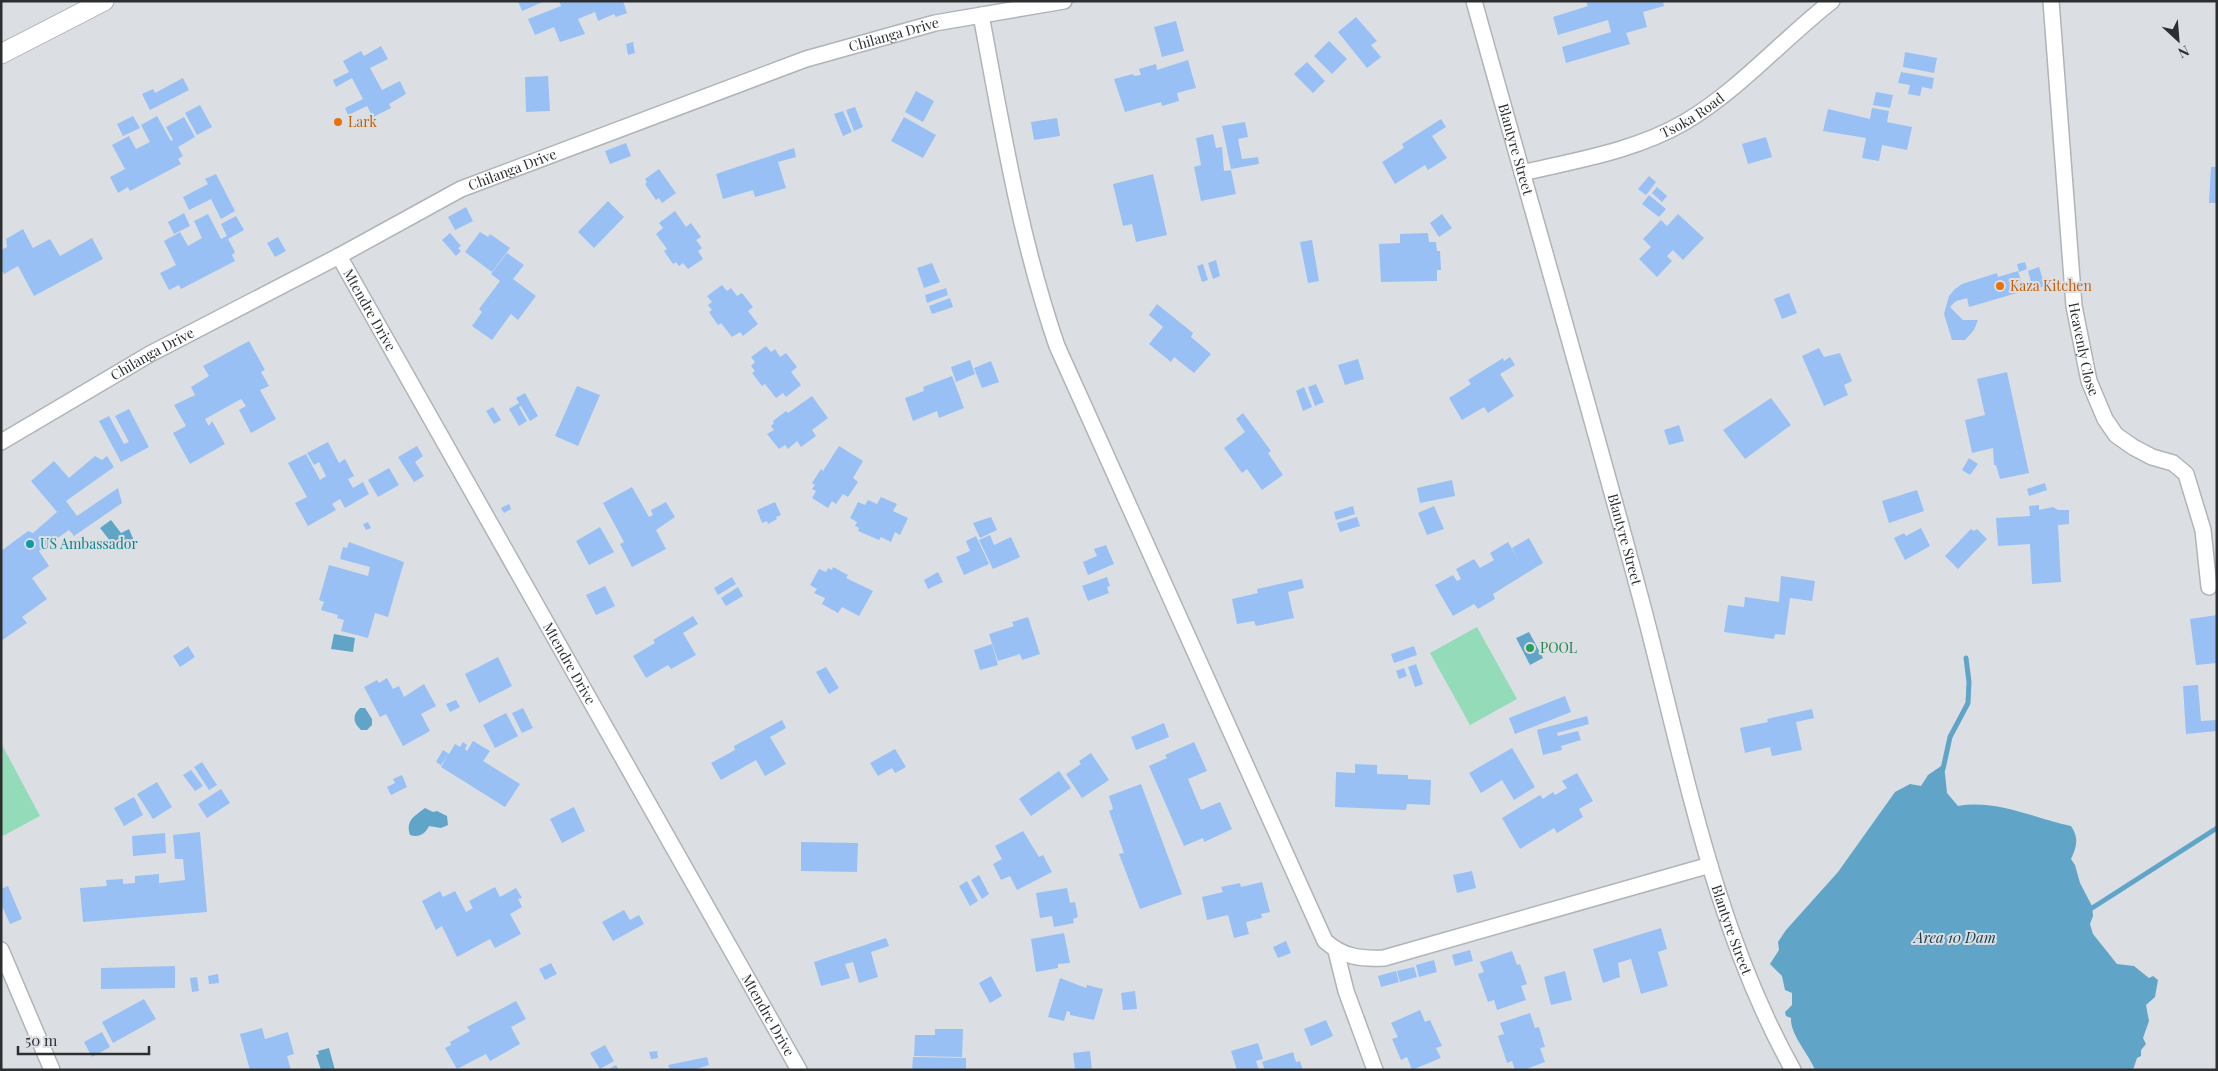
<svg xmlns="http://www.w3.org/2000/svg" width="2218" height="1071" font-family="'Playfair Display',serif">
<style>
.green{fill:#94dbb9}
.water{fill:#60a5c8}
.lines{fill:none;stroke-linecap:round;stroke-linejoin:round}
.stream{stroke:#60a5c8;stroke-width:5}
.building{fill:#98c0f4}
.minor-casing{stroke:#b0b4b9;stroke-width:18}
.tertiary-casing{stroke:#b0b4b9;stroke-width:21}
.minor{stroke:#fff;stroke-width:15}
.tertiary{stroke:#fff;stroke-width:19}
.food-dot{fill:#e8710a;stroke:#dbdfe4;stroke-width:2}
.culture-dot{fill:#0f9aa8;stroke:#dbdfe4;stroke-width:2}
.leisure-dot{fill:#2e9e5b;stroke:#dbdfe4;stroke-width:2}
.labels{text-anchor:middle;stroke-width:4;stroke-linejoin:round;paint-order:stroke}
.street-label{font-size:14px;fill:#2c2e30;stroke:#dbdfe4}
.food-label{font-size:14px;fill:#c56008;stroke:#dbdfe4;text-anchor:start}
.culture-label{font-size:14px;fill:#0d838f;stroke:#dbdfe4;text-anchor:start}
.leisure-label{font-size:14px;fill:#27864d;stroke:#dbdfe4;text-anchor:start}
.water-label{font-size:15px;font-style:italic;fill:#193949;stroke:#dbdfe4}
</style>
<rect width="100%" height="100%" fill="#dbdfe4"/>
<!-- green -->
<path class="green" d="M1477,627L1517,699L1470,725L1430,653Z
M1,743L40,816L1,837Z"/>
<!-- water -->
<path class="water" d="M111,520L121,533L129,529L135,543L118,551L100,528Z
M1529,632L1543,658L1530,665L1516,638Z
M334,634L355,638L353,652L331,649Z
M360,708H365L372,719V725L367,730H361C353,723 352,715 360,708Z
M1944,764L1947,793L1958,806C1997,799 2033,818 2071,826C2079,838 2077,846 2071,859L2075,865L2080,883L2092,906L2093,916L2090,924L2093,934L2117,964L2134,966L2149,978L2153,976L2158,980L2155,997L2146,1005L2149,1021L2143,1038L2146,1044L2141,1050V1056L2137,1058L2133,1070H1815C1809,1054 1790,1035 1791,1018L1786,1016L1785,1012L1792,1005V993L1785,990L1782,976L1770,964L1779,950L1778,942L1786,930L1838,872L1895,792L1910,784L1921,786L1928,775Z
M425,808L433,812L437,811L447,816L448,825L441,828L429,826C425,834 419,838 410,835C405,820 415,816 425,808Z
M329,1048L335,1070H321L316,1055L319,1054L318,1051Z"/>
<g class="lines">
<!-- stream -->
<path class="stream" d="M1943,769L1950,737L1968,703L1969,682L1966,658
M2089,910L2217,828"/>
</g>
<!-- building -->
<path class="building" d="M518,1H545L522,11Z
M559,1H623L627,13L616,17L614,14L598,21L595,12L578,19L585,34L560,42L554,27L535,35L528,19L561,6Z
M1586,1H1663L1664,6L1643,12L1647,27L1626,33L1630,44L1566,63L1562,47L1611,32L1608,20L1558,35L1553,17L1588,6Z
M1356,17L1377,41L1371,45L1381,57L1367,68L1338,32Z
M1176,21L1184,51L1162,57L1154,27Z
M1329,41L1347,59L1332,74L1314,56Z
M633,42L635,53L628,55L626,44Z
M381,46L388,59L370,68L382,90L400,81L406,94L389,104L391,108L373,117L367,106L348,115L345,108L363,99L352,78L336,87L333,80L349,72L343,61L361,51L364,56Z
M1905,52L1937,58L1934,73L1903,67Z
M1188,60L1196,88L1177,93L1179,101L1162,106L1161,102L1125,112L1114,79L1133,74L1134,76L1141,75L1139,69L1156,64L1157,70Z
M1307,62L1325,81L1313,93L1294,74Z
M1901,72L1934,78L1932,89L1922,87L1920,96L1908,94L1910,85L1898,83Z
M548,76L550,111L526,112L525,77Z
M183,78L189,90L150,110L142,94L153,89L155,93Z
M916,91L934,101L923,122L905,112Z
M1876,92L1893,95L1890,108L1873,105Z
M200,105L212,127L197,135L185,113Z
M855,107L863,127L854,131L846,110Z
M1872,108L1889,111L1887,122L1912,127L1907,150L1882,145L1879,161L1862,158L1866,138L1823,131L1828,109L1870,119Z
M843,111L852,132L843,136L834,114Z
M133,116L140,128L123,136L117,124Z
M157,116L171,141L173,140L166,127L184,117L195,137L178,147L183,156L178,159L181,164L130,191L128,187L118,193L110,177L125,169L112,145L129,136L136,149L150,142L141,125Z
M904,117L936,135L923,158L891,141Z
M1057,118L1060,136L1034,140L1031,122Z
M1441,119L1446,127L1432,136L1447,158L1428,170L1425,165L1395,184L1382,162L1404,148L1402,144Z
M1245,122L1248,137L1238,139L1242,159L1258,157L1259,164L1231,169L1222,126Z
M1213,134L1216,148L1222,147L1224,171L1231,170L1236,194L1201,201L1194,167L1201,165L1196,138Z
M1766,137L1772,157L1748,164L1742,144Z
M626,143L631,156L610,164L605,151Z
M794,148L796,157L778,162L786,188L755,197L753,190L723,199L716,174Z
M2211,167H2217V203H2209Z
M659,169L676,193L662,203L659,198L656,200L645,184L647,182L645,179Z
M216,174L235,211L221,219L211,199L189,210L183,197L208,184L205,179Z
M1153,174L1167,235L1136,242L1132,224L1123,226L1113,184Z
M1649,176L1656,182L1646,195L1638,189Z
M1657,187L1667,196L1662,202L1652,193Z
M1649,195L1666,209L1659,217L1642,204Z
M608,201L624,217L594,248L578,232Z
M466,207L473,221L455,230L448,217Z
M675,211L686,227L691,223L701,237L696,240L702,248L698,251L703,259L688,269L683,263L679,266L676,262L673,264L664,251L667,249L656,234L663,228L659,223Z
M184,213L190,226L174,234L168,222Z
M208,214L221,239L227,236L221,224L236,216L244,230L228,239L235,252L232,255L235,261L181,289L179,285L169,290L160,273L176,265L164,241L180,232L188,246L202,238L194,221Z
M1442,214L1452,228L1439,237L1430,223Z
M1678,214L1704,238L1683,260L1673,250L1667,256L1672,261L1657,277L1639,259L1651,247L1643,239L1661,220L1667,226Z
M23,229L33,248L50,239L60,256L92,238L103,259L34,296L18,266L4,274L1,269V250L7,247L6,239Z
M480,232L488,237L490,234L510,248L492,272L465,252Z
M450,233L461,246L458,248L461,251L456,256L442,240Z
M1428,233L1429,242H1436L1437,251H1440L1441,270H1437V281L1381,282L1379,244L1400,243V234Z
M278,237L286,251L275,257L267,243Z
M1312,240L1319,281L1308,283L1300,242Z
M507,253L524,265L513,279L536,296L518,320L511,314L492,340L472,326L482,312L479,309L500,281L491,274Z
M1216,260L1220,276L1213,279L1208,263Z
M2025,262L2027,269L2019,272L2017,264Z
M932,263L940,282L924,288L917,268Z
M1203,264L1208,280L1202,282L1197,266Z
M2039,267L2045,286L2033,290L2028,271Z
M2018,271L2024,291L1969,307L1967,298L1956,301L1950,307L1963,320H1978L1974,330L1965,340H1952L1944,314L1949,296L1955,289L1962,284L1997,273L1998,277Z
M722,285L727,291L731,288L737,296L742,293L753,307L748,311L758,324L743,336L740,332L732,337L721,323L718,325L709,312L712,310L708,305L712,302L707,296Z
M946,288L948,295L927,303L925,295Z
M1789,293L1797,313L1782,319L1774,299Z
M950,298L953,307L932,314L929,306Z
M1157,304L1193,333L1191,337L1211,354L1194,373L1174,357L1171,362L1149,344L1163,327L1149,315Z
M249,341L265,370L261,372L269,386L260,390L276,419L251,433L239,410L246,406L241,399L205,419L209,426L212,421L225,444L190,464L173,433L186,426L174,405L195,395L191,387L209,376L203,366Z
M766,346L771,352L775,349L780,357L786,353L797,367L791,372L801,385L786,397L783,393L776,398L765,384L762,386L752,373L755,371L751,366L755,362L751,357Z
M1819,348L1824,357L1840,353L1852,381L1844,385L1848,395L1824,406L1802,356Z
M1510,357L1515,365L1500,374L1514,396L1488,413L1484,407L1462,420L1449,398L1471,384L1468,380L1503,358L1504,361Z
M1358,359L1364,379L1345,385L1338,365Z
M970,360L975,374L956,382L951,367Z
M991,361L999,382L982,388L974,368Z
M2007,372L2029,473L2000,479L1996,465H1994L1993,448L1972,453L1965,420L1985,415L1977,379Z
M952,376L964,408L939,418L937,411L913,421L905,398L924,391L923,387Z
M1316,384L1324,402L1315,406L1308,387Z
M577,386L600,395L578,446L555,436Z
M1304,387L1312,407L1303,411L1296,391Z
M525,393L538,416L530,421L521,406L519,407L527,421L519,426L509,409L519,403L516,398Z
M812,396L828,418L812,430L816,436L801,447L797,441L788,449L785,445L779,449L767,434L774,430L771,426L774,423L773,421L786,411L788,413Z
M1771,398L1791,425L1745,459L1723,430Z
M493,407L501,420L494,424L486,411Z
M129,409L149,447L121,462L99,421L109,416L124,444L129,442L115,416Z
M1243,413L1271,451L1268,453L1283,475L1262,490L1247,469L1242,473L1224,448L1245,432L1236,419Z
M1679,425L1684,441L1669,445L1664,430Z
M328,442L339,463L345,459L354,476L348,479L353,488L363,482L369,494L345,508L340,499L332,504L336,510L308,526L295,503L307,497L288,463L306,454L320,480L326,476L319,462L314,465L307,453Z
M417,446L423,456L415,462L424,476L414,482L398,457Z
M839,446L863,461L853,478L858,482L848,497L843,494L836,504L832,501L828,508L812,498L816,491L812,489L815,485L812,483L821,469L823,471Z
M95,456L102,460L107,456L114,467L66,501L77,516L118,488L122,503L74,536L69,530L39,551L49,566L32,578L47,599L22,617L27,623L1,641V551L28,531L33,533L57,512L31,481L54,461L69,478Z
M1969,458L1978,464L1970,475L1962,470Z
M389,468L399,485L378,497L368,480Z
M1452,480L1455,496L1420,503L1417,488Z
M2045,483L2047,490L2029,496L2027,489Z
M632,487L649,517L653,515L651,510L666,502L675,517L656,530L666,549L632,567L620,544L624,542L603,503Z
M1917,490L1924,511L1889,523L1882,501Z
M881,497L897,504L893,511L908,518L900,535L895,532L891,542L881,537L879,540L858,531L859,528L855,526L857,522L850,518L858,502L865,505L868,500L877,504Z
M775,502L781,515L776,517L777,519L768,524L767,521L762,523L757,510Z
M509,504L511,509L504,513L501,508Z
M2039,505V510L2053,507L2058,510H2069V524L2058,525L2061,582L2032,584L2030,544L1998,546L1996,518L2030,516L2029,506Z
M1353,506L1355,514L1336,520L1334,512Z
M1434,506L1444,529L1427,535L1418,513Z
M991,517L997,530L980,538L973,523Z
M1357,517L1360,526L1340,532L1337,523Z
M368,522L371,528L366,530L363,524Z
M600,527L614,552L589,565L576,541Z
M1921,528L1930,546L1905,560L1894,538L1904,533L1906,536Z
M1971,529L1974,531L1977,529L1987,539L1958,569L1945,556Z
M990,535L994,545L1011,537L1020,557L993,569L979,540Z
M976,536L989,564L964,575L956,557L970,551L966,541Z
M1529,538L1543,563L1493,594L1495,599L1478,609L1474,604L1453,616L1435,585L1453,575L1457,581L1461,579L1456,569L1474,559L1480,568L1494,560L1490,553L1508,542L1519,561L1512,548Z
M349,542L404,562L388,617L375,613L368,638L341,631L344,620L337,618L338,615L321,610L324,602L319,600L329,565L368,576L370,567L340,559L343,547L347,548Z
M1106,545L1114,564L1088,575L1083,562L1097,556L1094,549Z
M833,567L848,575L846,578L873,591L859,616L842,607L838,613L822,604L825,598L814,593L817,589L810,585L819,569L826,572L828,568L832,570Z
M938,572L943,582L928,589L924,580Z
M1781,576L1815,581L1812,601L1790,598L1785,635L1775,634L1774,639L1724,632L1728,605L1744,607L1745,597L1779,602Z
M732,577L736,584L718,595L714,588Z
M1107,577L1110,586L1107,587L1109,593L1088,601L1082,586Z
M1302,579L1304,588L1288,592L1294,618L1256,626L1254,621L1237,624L1232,599L1258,593L1257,589Z
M605,586L615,606L596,615L586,595Z
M738,587L743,596L726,606L721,598Z
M2217,615V663L2196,665L2190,619Z
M693,616L698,624L683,633L696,655L671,669L668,665L646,678L633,656L655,643L653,640Z
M1028,617L1040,654L1022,660L1020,654L998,661L989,634L1014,626L1012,622Z
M992,644L998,665L980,670L974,650Z
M188,646L195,657L180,667L173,656Z
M1414,646L1417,655L1394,663L1391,654Z
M498,657L512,686L479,703L465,674Z
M1416,664L1423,684L1415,687L1408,667Z
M826,667L839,688L829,694L816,672Z
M1404,668L1407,676L1399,679L1396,671Z
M387,678L393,689L399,686L404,697L424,684L436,706L421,714L430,731L403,746L386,714L380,717L364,687L377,680L379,683Z
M2198,685L2201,721L2217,720V731L2186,734L2183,686Z
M1565,696L1571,712L1515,734L1509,718Z
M456,700L460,707L450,712L446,704Z
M523,708L533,728L522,733L512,713Z
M1812,709L1814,718L1796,722L1802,750L1772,756L1770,747L1745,753L1740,728L1768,722L1767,719Z
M506,713L518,736L495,748L483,725Z
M1587,716L1589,724L1557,733L1558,736L1578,731L1581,740L1561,746L1562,750L1543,755L1537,730Z
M782,720L786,728L770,737L786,764L765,776L756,760L721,780L711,763L735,750L734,746Z
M1164,723L1169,737L1136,750L1131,737Z
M473,741L490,751L483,761L520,784L505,807L441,767L447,756L441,765L436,762L443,750L449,754L455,744L460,747L463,742L467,745L465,749L467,751Z
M1194,742L1207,771L1188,779L1201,810L1220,802L1232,829L1204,842L1203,838L1184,846L1149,766L1167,758L1165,755Z
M1512,748L1535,787L1514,800L1502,780L1481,793L1469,773Z
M895,749L906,767L895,773L892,768L878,776L870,763Z
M1091,753L1109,780L1082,798L1066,774L1081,764L1079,761Z
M202,762L217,785L209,790L194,767Z
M1355,764L1377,765V774L1408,775V779L1431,780L1430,805L1407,804L1406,810L1335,807L1336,772L1355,773Z
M191,770L203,786L195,791L183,775Z
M1059,771L1071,788L1031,816L1019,799Z
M1577,773L1593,801L1579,809L1583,817L1557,833L1554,828L1520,849L1502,818L1540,795L1543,799L1553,792L1555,795L1567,788L1562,781Z
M402,775L407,787L391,795L387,787L395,783L393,779Z
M157,782L172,807L153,819L137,794Z
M1141,784L1182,894L1140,909L1119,854L1124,853L1109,811L1113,809L1109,796Z
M221,789L230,803L207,818L198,804Z
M134,797L143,815L124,826L114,808Z
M574,807L585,831L562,843L550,819Z
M1023,831L1039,857L1043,855L1052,872L1017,890L1010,876L1001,880L993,864L1002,859L995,846Z
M200,832L207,912L83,922L80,888L107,886L106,880L123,879V884L135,883V876L159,874V883L185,880L183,859H175L173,835Z
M165,833L166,853L133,856L132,836Z
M801,842L858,843L857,872L801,871Z
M1472,871L1476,888L1457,893L1453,875Z
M979,875L989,894L982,899L971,880Z
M967,881L978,901L970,906L959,886Z
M1262,882L1270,912L1261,914L1262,918L1246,922L1249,934L1234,938L1228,915L1207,920L1202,897L1223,892L1221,887L1240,883L1241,887Z
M8,886L22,919L10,924L1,904V889Z
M495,887L500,897L516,888L522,898L518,899L522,907L510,914L521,934L495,948L490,939L457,957L442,926L436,930L422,901L440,891L443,897L455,891L466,912L473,908L469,901Z
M1067,888L1070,903L1075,902L1078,917L1073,919L1074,923L1054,927L1052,916L1040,918L1036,893Z
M624,910L630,920L639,915L644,924L613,941L602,922Z
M1661,928L1667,949L1658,952L1668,986L1641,994L1631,959L1618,963L1620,977L1603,983L1593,949Z
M1064,933L1070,963L1058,964V968L1036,972L1031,939Z
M886,938L889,946L871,952L878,977L859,983L853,962L845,964L850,978L821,986L814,962Z
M1286,941L1291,953L1278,958L1273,947Z
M1470,950L1473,961L1455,966L1452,955Z
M1512,951L1517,965L1520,964L1527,984L1521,986L1526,1000L1497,1010L1494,1000L1488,1002L1478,974L1484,972L1480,962Z
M1434,960L1437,972L1419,977L1416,965Z
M551,963L557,974L545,980L539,969Z
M175,966V988L101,989V968Z
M1414,967L1417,977L1400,982L1397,971Z
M1396,971L1399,982L1381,987L1378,976Z
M1565,971L1572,1000L1551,1005L1544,977Z
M218,974L219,983L209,984L208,976Z
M991,976L1002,996L990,1003L979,983Z
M197,977L199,991L192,992L190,978Z
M1060,978L1086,988L1087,985L1103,989L1094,1020L1070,1015V1012L1067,1011L1064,1021L1048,1017Z
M1135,991L1137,1009L1123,1010L1121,993Z
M144,999L156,1019L113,1043L102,1022Z
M516,1001L526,1019L511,1027L520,1044L490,1061L486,1054L457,1069L445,1048L451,1045L450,1042L470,1031L467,1027Z
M1420,1010L1425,1022L1430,1020L1442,1046L1436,1048L1441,1058L1412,1070L1407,1057L1401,1060L1392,1039L1398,1037L1391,1023Z
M1530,1013L1535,1028L1539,1027L1545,1047L1540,1048L1545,1062L1523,1070H1515L1512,1061L1507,1063L1498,1036L1504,1034L1500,1023Z
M1326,1020L1333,1036L1311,1046L1304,1029Z
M262,1028L265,1039L288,1032L294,1054L287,1056L291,1070H250L240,1034Z
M935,1029H963L962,1057L914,1056L915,1035H935Z
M102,1032L110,1047L92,1057L84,1042Z
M1258,1043L1263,1059L1256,1061L1259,1070H1237L1231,1051Z
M605,1045L614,1061L600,1069L590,1053Z
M657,1051L658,1058L651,1059L649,1052Z
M1090,1051L1092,1070H1075L1073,1053Z
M1293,1052L1296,1062L1300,1061L1303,1070H1265L1262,1062Z
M707,1057L709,1065L693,1070H670L668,1065Z
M913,1057L966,1058V1070H912Z
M616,1065L619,1070H607Z"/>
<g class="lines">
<!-- minor casing -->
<g class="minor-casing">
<g id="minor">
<path id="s1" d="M1474,1C1530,203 1589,404 1643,607C1684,762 1713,927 1793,1070"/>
<path id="s2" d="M2051,1L2074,306L2089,381L2105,419L2116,435L2133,447L2152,457L2173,463L2186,474L2203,530L2209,587"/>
<path d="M981,15C1002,127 1020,239 1057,346L1325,941C1343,957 1360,959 1384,958L1710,865"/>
<path id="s3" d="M1522,173C1577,160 1635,151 1685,122C1739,90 1782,40 1832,1"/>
<path id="s4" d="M339,256L799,1070"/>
<path id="s5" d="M1,442L150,354L339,256L461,189L806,59L935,23L1064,1"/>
<path d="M1,950L52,1070"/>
<path d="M1336,951L1346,991L1375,1070"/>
</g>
</g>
<!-- tertiary casing -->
<g class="tertiary-casing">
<path id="tertiary" d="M1,54L104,1"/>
</g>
<!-- minor -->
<use href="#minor" class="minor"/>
<!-- tertiary -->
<use href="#tertiary" class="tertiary"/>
</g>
<!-- markers -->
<g class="food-dot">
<circle cx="338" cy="122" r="5"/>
<circle cx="2000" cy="286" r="5"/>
</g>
<circle class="culture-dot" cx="30" cy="544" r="5"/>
<circle class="leisure-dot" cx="1530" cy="648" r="5"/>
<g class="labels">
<!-- street labels -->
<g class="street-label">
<text dy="5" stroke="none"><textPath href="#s5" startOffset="985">Chilanga Drive</textPath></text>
<text dy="5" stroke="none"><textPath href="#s3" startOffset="181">Tsoka Road</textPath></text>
<text dy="5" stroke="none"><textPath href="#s1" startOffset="154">Blantyre Street</textPath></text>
<text dy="5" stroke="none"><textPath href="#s5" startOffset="580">Chilanga Drive</textPath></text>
<text dy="5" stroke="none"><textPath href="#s4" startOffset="62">Mtendre Drive</textPath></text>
<text dy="5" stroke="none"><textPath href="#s2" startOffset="350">Heavenly Close</textPath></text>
<text dy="5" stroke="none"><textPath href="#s5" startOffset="175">Chilanga Drive</textPath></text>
<text dy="5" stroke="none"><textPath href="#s1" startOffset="559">Blantyre Street</textPath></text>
<text dy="5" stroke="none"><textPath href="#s4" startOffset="468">Mtendre Drive</textPath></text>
<text dy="5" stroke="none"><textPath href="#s1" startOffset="964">Blantyre Street</textPath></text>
<text dy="5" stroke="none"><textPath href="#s4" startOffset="872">Mtendre Drive</textPath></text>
</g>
<!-- food labels -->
<g class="food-label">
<text x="348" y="127">Lark</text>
<text x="2010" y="291">Kaza Kitchen</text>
</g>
<!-- culture labels -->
<g class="culture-label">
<text x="40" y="549">US Ambassador</text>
</g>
<!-- leisure labels -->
<g class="leisure-label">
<text x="1540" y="653">POOL</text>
</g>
<!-- water labels -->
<g class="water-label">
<text x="1955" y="943">Area 10 Dam</text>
</g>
</g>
<!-- border -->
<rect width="2218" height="1071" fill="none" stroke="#2c2e30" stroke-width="5"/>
<!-- north arrow -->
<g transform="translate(2178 40) rotate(154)" stroke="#dbdfe4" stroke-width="4" paint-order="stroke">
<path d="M0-4L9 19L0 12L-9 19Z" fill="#2c2e30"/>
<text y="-8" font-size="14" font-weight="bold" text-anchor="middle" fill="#2c2e30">N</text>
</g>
<!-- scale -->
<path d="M18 1046v8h131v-8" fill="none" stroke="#2c2e30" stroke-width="2.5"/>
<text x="25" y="1046" font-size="15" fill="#2c2e30" stroke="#dbdfe4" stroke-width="4" paint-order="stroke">50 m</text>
</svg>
